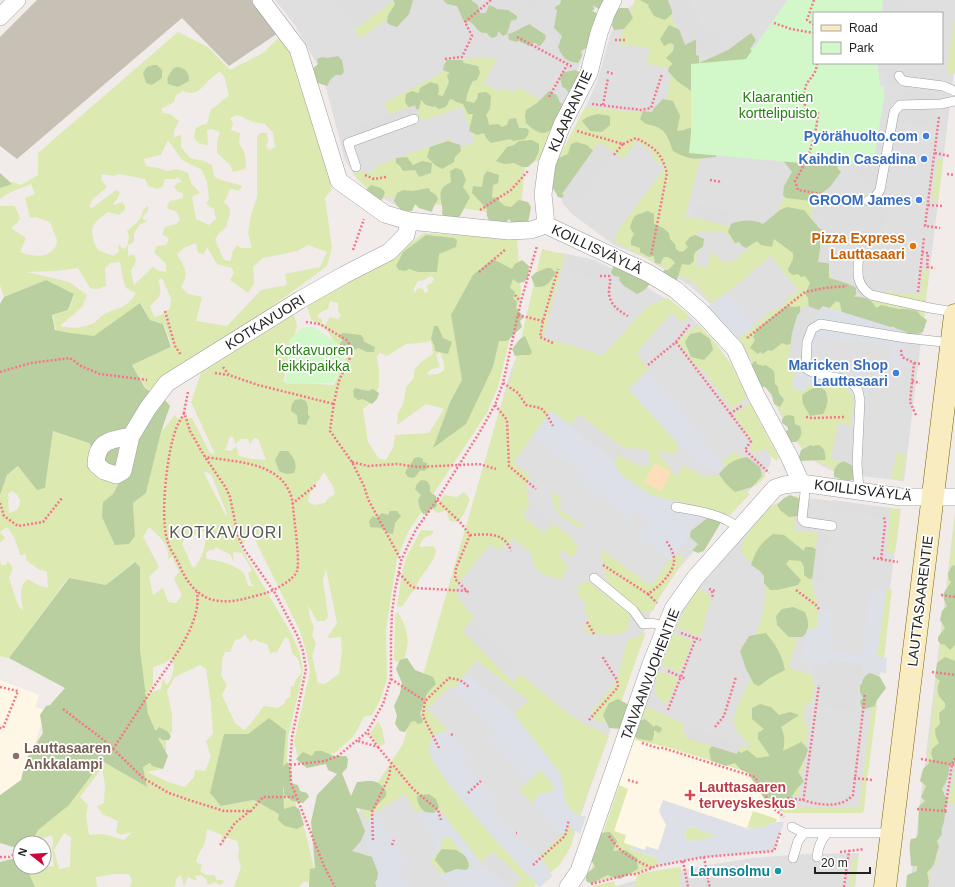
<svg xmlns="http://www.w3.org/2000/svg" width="955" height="887" font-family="Arial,sans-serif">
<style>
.residential{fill:#e0dfdf}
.education{fill:#fef7e5}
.construction{fill:#c6c1b4}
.grass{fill:#dce9b1;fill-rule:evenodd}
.forest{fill:#bacf9f}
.sand{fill:#fddebb}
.park{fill:#d2f8c9}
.parking{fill:#dedede}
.plaza{fill:#dde0e7;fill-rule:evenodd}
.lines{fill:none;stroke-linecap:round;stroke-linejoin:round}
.lane-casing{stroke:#9f9f9f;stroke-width:10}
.street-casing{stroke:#9f9f9f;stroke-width:18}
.secondary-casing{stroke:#786609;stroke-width:23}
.path{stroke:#f6758b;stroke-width:2.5;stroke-dasharray:2 2;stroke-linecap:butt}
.lane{stroke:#fff;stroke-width:9}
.street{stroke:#fff;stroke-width:17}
.secondary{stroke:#f8ecc0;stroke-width:22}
.shop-dot{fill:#3f7fe0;stroke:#fff;stroke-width:1.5}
.food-dot{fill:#e8710a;stroke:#fff;stroke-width:1.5}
.education-dot{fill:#8d6e63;stroke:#fff;stroke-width:1.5}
.health-dot{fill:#e0444e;stroke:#fff;stroke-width:1.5}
.culture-dot{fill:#0f9aa8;stroke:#fff;stroke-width:1.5}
.labels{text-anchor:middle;stroke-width:3.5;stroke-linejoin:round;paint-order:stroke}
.park-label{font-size:14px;fill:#258010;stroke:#fff}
.street-label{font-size:14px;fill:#222;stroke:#fff}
.shop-label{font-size:14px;font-weight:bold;fill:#366cbe;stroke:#fff;text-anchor:end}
.food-label{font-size:14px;font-weight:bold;fill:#c56008;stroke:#fff;text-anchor:end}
.education-label{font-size:14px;font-weight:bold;fill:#785e54;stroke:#fff;text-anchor:start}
.health-label{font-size:14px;font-weight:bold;fill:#be3a42;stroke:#fff;text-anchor:start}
.culture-label{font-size:14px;font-weight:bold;fill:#0d838f;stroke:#fff;text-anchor:end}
.quarter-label{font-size:16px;letter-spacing:1px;fill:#555;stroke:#fff}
</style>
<rect width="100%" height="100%" fill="#f1ece9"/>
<!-- residential -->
<path class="residential" d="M275,0H597L583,55L570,92L558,114L448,203L398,206L370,192L352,171L345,160L322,73L295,25Z
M637,0H788L746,59L812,164L846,163L864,164L880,85L877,63H942V13H881L883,0H955V63L904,481L841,474L828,469L817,463L804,452L787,428L748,350L727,322L708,302L690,286L646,258L614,245L572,214L563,204L558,190L562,159L597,82L611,32L622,15Z
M553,253H563L595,260L636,281L673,303L692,318L708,335L729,362L769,442L772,453L770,465L765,474L723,518L669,580L654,603L572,841L566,855L549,875L526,887H358L334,849L404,744L511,370L525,337Z
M800,497L900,509L863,810L779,811L776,778L640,722L677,617L690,598L760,517L769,508L779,502Z
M955,513V887H910Z
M859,853L855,887H613L650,876L702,866L753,858L804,854Z"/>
<!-- education -->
<path class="education" d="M0,680L39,695L35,707L46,710L14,806L0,801Z
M640,722L776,778L781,843L752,845L587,881Z"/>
<!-- construction -->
<path class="construction" d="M37,0H252L278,33L229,66L182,18L17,159L0,146V37Z"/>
<!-- grass -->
<path class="grass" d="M394,0H415L360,38L355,29Z
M635,0H665L691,64L704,145L685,217L701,219L752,233L775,218L789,185L815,193L812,216L836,291L925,312L922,333L907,332L823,306L788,362L796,363L793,389L805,388L814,382C826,383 853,383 854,400C854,408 852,417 851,426L838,424L831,459L846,463L849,476L812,459L801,447L738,338L776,308L778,310L787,303L785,301L798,290L771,256L713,304L693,282L615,242L618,230L665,168L652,158L654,154L637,141L623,159L599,142L562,194L556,163L585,107L664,115L672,69L647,64L649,48L618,44ZM698,231H718L726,233L732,241L750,248L749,250L741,253C738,262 731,263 722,262L721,260L712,252L707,267L696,266Z
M954,21H955V74L947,73Z
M178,32L208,47L230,70L263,53L277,39L283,38L293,56L332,189L325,198L332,248L327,266L156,392L146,388L132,365L172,347L164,324L150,320L141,303L95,336L71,334L56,330L53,315L69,310L74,295L46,280L4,297L0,285V206H15L20,218L18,222L11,228L26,238L20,252C30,256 46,259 54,249C56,247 57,242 57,240L50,222L35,217L30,218L25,198L35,194L31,184L9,193L0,199V188L13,182L21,185L38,175V153ZM220,71L225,78L229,96C222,99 219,106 211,109L207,124L202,125L196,128L194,136L195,140L200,144L208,145L207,130L211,129L220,132L217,142V153L230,165L233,172L245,169C247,158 245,152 239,143L240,133L231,130L233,124L230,118L238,115L253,122L265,124L273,133L275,147L270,150L266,146L268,141L267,133H260L257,136V197L251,215L248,233L252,248H241L237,245L232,252L231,261L224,260L215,240L218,234L226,227L230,214L229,207L224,202L228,194L229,190L233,189L238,191L243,186L218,179L214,176L212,165L204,161L190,158L181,147V135L174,137V131L179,121L170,114L163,113L161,109L174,102L176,95L183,91C199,97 201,87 210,79C213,76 217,74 220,71ZM168,140L182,160L202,170L207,182L209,199L206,204L214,209L216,219L209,225L196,219L192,197L200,193L191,183L188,173L176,169L168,171L158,168L146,166L144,159L161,155ZM102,174L114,176L119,174L145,179L148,186L157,189L162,187L165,179H175L178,177L182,182L177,183L174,187L178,192L183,193V198L170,201L167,206L168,209C176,210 178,213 180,220L176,224L165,227L162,234L169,239L166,245L157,246L154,252L166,264V272L159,271L153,267L134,285L131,271L136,261L134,254L128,256V245L134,242V233L140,224L147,222L142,218L148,211V206C140,211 144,214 139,220C136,224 132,226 129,230L127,229L129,237L127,247L123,249L118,244L119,252L113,256L98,250C88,231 90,224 108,212L119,215L125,210V205L122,202L115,205L113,204L118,198L120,192L116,190L92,208L89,206L93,199L107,187L101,180ZM196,243L198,253L204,254L207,247L217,264L232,268L234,273L230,280L248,293L254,283L253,267L263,258L297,251L308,245L327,252L320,267L285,274L287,285L261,290L227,326L196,321L202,297L188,294L181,287C190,273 184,267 177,254L184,248ZM120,262L123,279L126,288L136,293C127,309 118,307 103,315C99,317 97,321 94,323C84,328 70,329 60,326L82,307L87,295L69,282L27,272L55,271L78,268L90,288L97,289L106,286L105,268L110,263ZM162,278L171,299L170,308L161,315L154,317L150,306C160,296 163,294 158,280Z
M491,57L496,60L484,83L501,92L503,87L514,93L517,87L539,99L562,113L539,160L525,166L520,217L376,195L358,180L353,174L360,171L373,173L375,166L451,139L455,150L475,142L462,107L421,121L415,105L390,115L384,103L467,59Z
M937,160H943L938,201L932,200Z
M424,233L458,235L517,237L521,293L498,387L487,413L408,532L397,559L386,629L387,679L381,698L372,715L364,717L354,736L335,753L299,760L294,742L310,671L306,651L300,631L248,525L245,542L239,544L291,633L299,651L303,669L299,691L288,737L287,762L296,805L306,834L316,877L312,887L308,882H303L299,887H234L241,867L238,857L239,848L237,841L226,837L223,846L222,835L207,829L205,843L198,855L196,862L202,865L200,871L206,875H214L217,880H222L224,882L220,885L215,882L208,885L206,879L201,875L195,876L197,881L188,877L184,886L181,875L176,879L175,887H130L132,881L129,874H114L96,877L97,887H33L24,867H33L34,869L54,866L52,849L53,841L52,835L35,841V843H31L37,831L102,761L147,787L143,767L163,757L147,714L139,650L134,562L106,585L68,578L9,658L0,656V559L1,565H5L8,561L13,568L9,578L18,605L23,611C22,600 17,587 28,579L38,585L48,588L47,572L38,569L26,560V554L20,555C17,544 15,536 7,527L0,532L5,538L0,543V495L7,475L19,466L37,489L45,488L53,431L89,443L103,466L122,477L113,494L103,502L135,535L133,503L146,493L161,432L175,415L177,418H192L210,453L215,454L191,402L203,367L293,311L297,326L283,382L334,385L346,357L326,330L311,319L306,303L384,263ZM430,276L434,278L432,283L427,285L428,292L425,293L423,289L418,288L414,293V288L418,281L424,280ZM330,301L338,303V311L341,315L338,319L330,317L325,325L322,324V319L317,317L321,312L328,309ZM451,315L493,367L433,448L450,402L462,380ZM431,341L433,354L421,362L415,369L413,379L406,387L403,405L398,413L397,425L426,404L444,409L429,433L395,435L393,448L386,460L379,459L368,442L363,409L371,403L379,386V372L377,356L380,353L387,356L406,344L420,343ZM440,352L444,363V370L438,374L429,375L427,373L432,369L440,367L436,355ZM230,436L234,438L235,444L241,439H248L250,444L254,438L258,439L266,460L253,459L239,456L236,446L231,451L225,450ZM203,471L211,474L227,514L226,516ZM324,472L333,486L335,494L328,499L325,503L314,505L308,502L309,495ZM12,491L18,495V498L20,499V504L17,510L9,513L8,502L9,498L8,496V494ZM149,527C160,537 170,544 168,560L172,556L179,572L174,579L182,595L176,603L168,602L163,588L153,595L149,577L159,567L143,537ZM203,531L206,534C206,546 202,558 194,568L192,566L182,544L184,540ZM215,547L230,554L234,562L233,552L242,553L252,570L248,573L251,583L254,586H248C247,582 246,577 244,574C237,565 217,560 206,559V553L209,550H214ZM326,569L337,623L327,638L341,637L342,650L339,674L325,684L318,683L312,656L316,644L312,635L314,628L310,617L308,605L317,621C323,621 326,622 328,616L323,580ZM245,634L250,642L255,639L259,642L267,644L270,653L277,652L285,637L289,639L292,653L298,659L302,673L296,679L294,686H291L290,697L285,700V703L278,708L264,706L251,723L244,730L235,723L222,695L227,685L221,675C223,666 220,661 225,652H230L235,640L240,639ZM172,658C175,668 174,678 166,685L163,678L161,689C155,690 152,693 147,694L153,685V667L163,664ZM200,665L206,669L211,703L213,734L206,741L211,757L205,771L195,770L194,777L185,787L168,782L147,772L162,769L166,758V739L172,732V715L167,691L175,677ZM224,734H248L254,800L221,806ZM102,768L105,785L104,803L97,806L102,814L118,821L116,832L121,835L132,832L124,840L103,834L89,835L86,816L88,805L80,797ZM64,833L71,837L70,867L59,869L54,850Z
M542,249L565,255L543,338L584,349L601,356L613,345L636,318L650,305L668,298L689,315L685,321H681L671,313L636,353L649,370L628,389L678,444L676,455L657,450L676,477L684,465L703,477L717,475L750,494L730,515L693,505L653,496L621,475L614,463L621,452L622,458L646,468L650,461L648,449L623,448L579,414L571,425L551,411L513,463L530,475L526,486L529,505L523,516L544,533L552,524L569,534L578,548L572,558L562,550L559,555L568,565L562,579C548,578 530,571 532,553L512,538L505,548L502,546L498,550L490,544L456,586L457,596L474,618L463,631L513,682L521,674L561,708L581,722L609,736L579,816L574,813L566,804L560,773L514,714L528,701L477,661L460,680L454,689L451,686L427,709L448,730L432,736L429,750L431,758L450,786L497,842L536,883L535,887H514L522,878L492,852L481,863L440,811L433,814L415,811L405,794L376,812L367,821L361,808L403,744L499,412L516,361Z
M923,269L929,270L925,303L886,294L879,291L920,295Z
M698,324L717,345L731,364L747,397L732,409L701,367L698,368L678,341Z
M750,403L779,458L776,461L765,449H761L756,455L750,449L752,441L734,415Z
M735,452L758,469L766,476L756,486L734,474L722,462Z
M896,453L906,454L902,481L892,479Z
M551,491L562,499L557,507L585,527H578L562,517L554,506Z
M464,492L470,499C466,507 462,528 449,520L447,512L445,511L437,513L433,510L444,495L457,497Z
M797,496L794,530L818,533C816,547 812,567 812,580C813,594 824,617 815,629L798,627L794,653H792L789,669L800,671L812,675L815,685L813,700L805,706L804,718L808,729L799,795L785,794L778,808H859L872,704L877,705L867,780L864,811L862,813H785L778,808L754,774L666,747L635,740L646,706L684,724V734L737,754L741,745L751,748V746C744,740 736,733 734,723C732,711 751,679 757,667L745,662C757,633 770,603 765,572C759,567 747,560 743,555C733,542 768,507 779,502C785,499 791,498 797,496Z
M890,508L901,509L895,553L886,552L889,525Z
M955,515V762H946L936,865H931L927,887H913Z
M421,530L433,531V534L424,538L419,545L421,547L434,546L436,552L433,560L419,580L415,590L411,593L402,607L397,606L403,568L407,556Z
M600,549L651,586L670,560L677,553L685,559L659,598L653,611L645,613L638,610L614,590L606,579Z
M583,582H589L629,613V623L627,631C615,638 602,633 588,634L583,627L590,618L584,612L586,604C578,596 572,591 583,582Z
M699,589L707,593L712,600L704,619L706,620L700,637L676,627L688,603Z
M886,589H892L884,658L877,656Z
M397,612C400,615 401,618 403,622C411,639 407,648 403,665L394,660L395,616Z
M646,632L613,725L595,720L590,714L617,680L627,641Z
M673,633L692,641L680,672L661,665Z
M659,671L678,679L667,705C652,694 652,688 659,671Z
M378,721L382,729L385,744L380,746L373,739L370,734Z
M541,770L553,785V792L538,794L533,804L519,790Z
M955,771V804L948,803Z
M619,785L628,789L614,831L626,835L624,843L633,846L631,850L657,858V866L637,872L636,874L587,882Z
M753,811L777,819L776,822C768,825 756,831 747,828Z
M569,826L574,830L572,844L559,866L551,872L541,859L539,857Z
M693,827L714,835L713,838L692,841L686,839L685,834L687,828Z
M445,837H450L472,865L466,870L456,869L441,875L430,859L440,851L441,841Z
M853,857L858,858L854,887H849Z
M681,867L680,876L679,877V887H635L637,874L659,870Z
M614,881L616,887H591L593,886Z"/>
<!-- forest -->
<path class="forest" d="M393,0H413L409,14L397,27L390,25L387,22L388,15L395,4Z
M443,0H471L478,5L480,13H486L489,5L492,6L497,9L508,10L517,16V19L511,21L507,34L503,36L498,31L497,36L493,38L490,37L487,33C477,34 477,26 470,22C468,21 465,21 463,20L457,6L447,4Z
M561,0H614L603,12L593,5L594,9L592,11L601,15L588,47L581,51L582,56L578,63C567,62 562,57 558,47L562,36L554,28L557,10L555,9V7L560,4Z
M640,0H671L668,2L673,6L672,14L665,20L654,16L648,6L649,5Z
M620,8H628L633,18L624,29L614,30L612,26L614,12Z
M530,24C535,30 541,30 546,36L545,40L540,46H538L536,43H533L531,46H528L526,44L520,42L519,40L517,42L509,40L508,34C517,32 521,27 530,24Z
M669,25L696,37V55L699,56V63L728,50L751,33L756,40L750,49L756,57L716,157C697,159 690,161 673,151C669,141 667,131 657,127C648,123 648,127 640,119L643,111L652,112L654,108L663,99L673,101L680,116L677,131L684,130L701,124L694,93L677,81L668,71L669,67L673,64L666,58L673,51L674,45L670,43L664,46L660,39Z
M338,56L342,60L344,72L341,75H336L330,80L327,86L315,82L311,70L318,64L317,59L322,57L327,58Z
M447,60H462L464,63L478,66L480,73L477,80L473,81C469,87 467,94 466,101L474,103L477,99L478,93L486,92L491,96L490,109L486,115L488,120L489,125L498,124L502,127L507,125L509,119L516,118L519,128H526L529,130L528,135L525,139L513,141L510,139L491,143L486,138L484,133L477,135L469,131L473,114H468L463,104L456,102L452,99L449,100C448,106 445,108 439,109L434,106L433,107L426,105L421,100L419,109L411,111L405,102L406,94L412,91L419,93L420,88L430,82L438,84L439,90L438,95L443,96L449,82L447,75L450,73L443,70L444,65Z
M153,65H157L162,70V78L152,85L146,83L143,73L147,67Z
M178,67C186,69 189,72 189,81L178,87L168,84C166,77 170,73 174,68Z
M575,70L579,72V86L572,97L565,88L562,87L560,74L566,72Z
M549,91L557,95L560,103L565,104C556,124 549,146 526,123L525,116L526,110L537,103Z
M598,114L610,116V125L602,132L590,131L582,121L587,117Z
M532,140L539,144V151L535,160L528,167H522L514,163L504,164L496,161L507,147L514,145L519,141Z
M448,141L460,145L461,151L455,157L454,162L442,169L435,165L427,157L430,147Z
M576,142L587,145L598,155L562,198L558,197L549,181V175L555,172L552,161L568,154L571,144Z
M407,157L413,165L422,161L432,163L431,173L419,177L415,170L403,171L400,166L396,163V158Z
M782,159L839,160L837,165L838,169L841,172L830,187L811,201L786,198L783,195L784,186L792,172Z
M456,168L462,170L466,180L463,187L470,197L460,216L455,220L447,218L442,214C444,201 433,190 451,182L450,171Z
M487,171L499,175L498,183L493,185L492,198L499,197V201L505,206L511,207L519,200L528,202L531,207L528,223H512L509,219L504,224L491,223C487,218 486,215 487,209L472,193L473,186L482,187L484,175Z
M0,173L12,184L0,188Z
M371,185L381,188L385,192L383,198L378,204L363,193Z
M429,188L430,191L436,195L438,199L433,208L432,212L419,208L415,204L412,211C402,211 399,210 394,201L397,193L403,190L413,191Z
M787,207L804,210L819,228L831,234L827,245L819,244L829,254V278C836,280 851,284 856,288V294L854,297C863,296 872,299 876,308L881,305L898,309H906L917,311L921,316L927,320L923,332C913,337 901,334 893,326L887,331L843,319L840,303L836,301L825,313L809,308L808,298L805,294L810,283L805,276L801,277L798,274L793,275L789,272L788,269L793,259V253L774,239L772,247L761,245L757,241L746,248L742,246L739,242L735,243L728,232L731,224C741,220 752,219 763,224L780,210Z
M648,211L654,214V224L663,228L669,233L670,239L675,244L676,249L680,252L684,251L688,247L685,243L690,237L695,235L704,239L703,247C696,251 693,252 694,261L689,265L682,264L677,280L673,281L662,276L664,270H668L675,263C671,258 670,257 664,257L660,264L655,263L654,256L649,257L640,252V248L631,245V240L634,234L630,228C634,213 635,216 648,211Z
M426,235L454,238L457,240L456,247L439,254L437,272H418L409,269L405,271L399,270L396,266L403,252Z
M493,259L512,269L515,264L522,260L529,266L528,277L524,282L518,283L513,279L510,288L515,292L513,298L517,302L516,308L524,317L520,321L522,327L507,341H499L493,367L466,424L433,448L450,402L462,380L451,315L473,275Z
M613,267L624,268L653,278C649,286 645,291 637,294L624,286L619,280L620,277L614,276L611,273Z
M547,268H551L556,273C549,282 548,288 535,287L531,277L535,273Z
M46,280L74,294L68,310L52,315L55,330L70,333L94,336L140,303L150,320L163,324L171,347L132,365L145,388L165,400L170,406L161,432L146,493L133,503L135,536L129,544L115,545L102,517L103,502L113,494L122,477L103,466L89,443L53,431L45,488L37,490L18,466L7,475L0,495V304L4,297Z
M786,306L795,307L800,306L801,322L793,343L787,345L782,343L772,351L768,350L763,354L760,352L758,354L750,348L755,340L753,337L757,329Z
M434,326H438L443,338L452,342L448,354L435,351L434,345L431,339Z
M700,332L710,339L713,350L704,360L691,357L685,342L690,334Z
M343,333L361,335L364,339L363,341L375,347L374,352H367L358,348L352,351L340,347V343L343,340L340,338L341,334Z
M525,336L532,352L530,355H522L515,356L512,349L520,339Z
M756,361L757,364L764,366L766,365L774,371L775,384C779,387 778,389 779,393C780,395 783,398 784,400L780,407L774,404L772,395L765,387H761L751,367L753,362Z
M819,387L825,390C829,399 828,405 823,414L810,416L803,404L802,395L811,389Z
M355,388L368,391L373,389L379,393L377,399L372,404L363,399L358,400L354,397L353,391Z
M301,399L306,401L308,407V415L310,416L306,425L298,424L297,415L291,411L292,404L295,400Z
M789,415L794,416L795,424L800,426C803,433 801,438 796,442H791L785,432L788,430V427L782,423V419L785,416Z
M811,445L812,446L819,445C825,449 826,453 825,460L799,461V457L801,450Z
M280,451H288C294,458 298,464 294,473L286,474L279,471L275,460Z
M419,457L423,459V462L427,463V469L424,471L420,470L416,476L413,478L408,477L405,473C407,467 412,464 414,458Z
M747,457L760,467L762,476L752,487L735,492L726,484L719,474C727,464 734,459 747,457Z
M844,461L853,466L855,470L853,480L847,481L834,477C833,469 836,464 844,461Z
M421,480L427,481L430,486V492L436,496L437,505L435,508L430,509L429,513L423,514L420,509L418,500L421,495L415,489L417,484Z
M790,495L800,499L801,503L798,516L789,517L780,510L777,505L784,498Z
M390,511H397L401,516L395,523L393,534C387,534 386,530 380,528C377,527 374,528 370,527L369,521L373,516L376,518L382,513L388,515Z
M710,516L721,520L720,524L704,551L698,553L689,549L687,534Z
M773,534L784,535L804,551L805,547H812L819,551L818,578L809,579L804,575V567L801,561L789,560L786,564L801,580L798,585L777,590H770L764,583V576L760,571L751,565C756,550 760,544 773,534Z
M135,562L140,567V650L145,689L146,690L145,692L148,714L155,730H157L159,727L167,731L171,736L169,740H163L160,738H158L168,756L163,769L152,766L150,763L143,767L147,787L102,761L69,805L38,830L31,843H20V849L0,843V795L21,780L26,759L43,733L40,715L46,706L50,705L65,688L9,658L69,578L106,585Z
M955,565V645L950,650L944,644L942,645L938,641V637L945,628L940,620L942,611L947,606C940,592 944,594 951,582L949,580L948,573L952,566Z
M793,607L805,612L808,621V631L802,637H789L777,625L776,616L782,609Z
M766,633C776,645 782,655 785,670L770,678L759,686L754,684L746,669L740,651L749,636Z
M945,657L955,661V762L949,767C949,776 947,781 942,789L948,802C943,811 946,813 944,821C943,828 941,826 942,834L937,841L939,847C934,858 937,865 927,872L929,882L928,887H906L907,875L917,871V866H911C911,856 908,847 911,839L916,838L918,834L919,806L925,801L921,797L926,786L920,781L923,769L933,759L931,754L932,749L939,743L936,737L935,729L940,724L939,713L945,708V703C938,697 935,689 940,681L935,677L937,663Z
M407,658L415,670L433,677L436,684L429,691L426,696L420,714L423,720L422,723L418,724L415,721L411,722L405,732L400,731L395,724L397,716L394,706L400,693L402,683L396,669L400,660Z
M870,673L880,677L886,688L877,700L875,706L865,709L861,706L860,701L863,698L860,692V685L862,684C863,678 864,676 870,673Z
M618,699L631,706L621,729L609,728L603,715L609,703Z
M760,704L771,707L779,715L790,712L799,715L781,727C785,735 785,743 783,751L801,742L808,749L806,756L798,772L804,781L796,790L782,811L769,806L748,773L741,770L735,763L726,766L711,761L709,750L715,742L736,749L741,753L747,750L757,758L770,756L758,739V733L764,729L752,719V708Z
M269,718L286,731L283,766L288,762L292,775L290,783L298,785L300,791L307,793L309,797L303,803L292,801L284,794V788L283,787L284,809L294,806L299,809L304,825L297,829L285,826L278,820L279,814L254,800L221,806L210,793L224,734H248Z
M645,719L654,727L656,725L662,728L661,731L659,733L654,730V735L652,741L639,739L635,737L639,721Z
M315,751H322L334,756H346L348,759L347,768L342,773L351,796L357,782C372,781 377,778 386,791V796L372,811L356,808L365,831L361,841L352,851L372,857L378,873L376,887H309L310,869L315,868L311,822L317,795L337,774L328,770L326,764L307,768L296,759L303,752L312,756Z
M429,794L436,799L439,807L435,814L429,815C422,810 417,805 417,796Z
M610,832L617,841L613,851L625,850L637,858L638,869L620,879L607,875L592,884L586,881V874L595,867L591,860L596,851L593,841L598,833Z
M442,849L456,850L466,856L469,865L466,878L451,880L435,860L437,855Z
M20,857V867H31L29,874L35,887H0V862Z"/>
<!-- sand -->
<path class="sand" d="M655,463L671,472L661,491L644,482Z"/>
<!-- park -->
<path class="park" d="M788,0H883L882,13H814V63H877L880,85L884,87V97L875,153L870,160L864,164L846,163L812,164L689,153L691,133V64L746,59Z
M303,327H314L341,346L345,362L333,383L286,384L289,340Z"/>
<!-- parking -->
<path class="parking" d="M343,0H394L355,29L337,5Z
M525,0H544L529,8Z
M668,0H690L707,35L715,32L722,49L707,56L697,39L685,45Z
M883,0L904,1L903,13H882Z
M879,63H900L898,86L884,84V70Z
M902,91L937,95L932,126L897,122Z
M415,105L421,121L351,147L353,128Z
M599,142L615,153L578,205L562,194Z
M860,168L884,171L881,184L858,180Z
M815,193L887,204L880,251L867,248L859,252V267L818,262L825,218L812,216Z
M696,204L728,213L726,226L691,216Z
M572,257L603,266L599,280L568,271Z
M805,305L819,310L807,342L806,366L788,362L792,333L797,316Z
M579,414L623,448L614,463L571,425Z
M838,423L858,427L857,464L831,459Z
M832,500L890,508V518L831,510Z
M529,505L552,524L544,533L523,516Z
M818,533L829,534L823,581L812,580Z
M690,537L698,544L685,559L677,553Z
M474,618L512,665L504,674L463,631Z
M828,660L863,664L853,710L820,706L823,686L815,685L812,675L814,664L827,666Z
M477,661L528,700L514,714L466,673Z
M684,724L741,745L737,754L689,739L684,734Z
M492,852L514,870L504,881L481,863Z"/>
<!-- plaza -->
<path class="plaza" d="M727,292L755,326L731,344L701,312Z
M823,306L907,332L904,350V353L908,356L906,366L890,364L892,346L818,337L815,366L871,373L862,449L858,427L851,426L854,398L849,391L843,386L814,382L805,388L803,391L793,389L796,363L806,365L807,342L819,310Z
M649,370L722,462L721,471L699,465L628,389Z
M551,411L571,425L614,463L621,475L653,496L693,505L698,519L691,527L690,537L670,560L637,536L648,522L636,511L625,527L620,523L626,516L578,481L583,473L532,436Z
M870,589H886L877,656L887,658L886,673L862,670L863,664L828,660L827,666L802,662L807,629H815L817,627L819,609L834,613L829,651L862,655Z
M466,673L514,714L560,773L566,804L574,813L579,816H586L580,834L569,826L562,835L533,804L538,794L553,792V785L541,770L528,781L488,739L495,732L454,689Z
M448,730L471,754L463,762L500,801L492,809L541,859L553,876L541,886L537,887L536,883L497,842L450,786L431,758L429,750L432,736Z
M663,800L749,829L762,827L776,822H784L774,851L704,857L657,866V858L631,850L633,846L645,850L646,846L658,850L666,825L659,811ZM693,827L713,835V837L692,841L686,839L685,834L687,828Z
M438,810H440L481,863L510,887H448L441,875L456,869L466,870L472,865L450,837H445L441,841L440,851L430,859L428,855L438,848L415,811L433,813Z
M376,812L408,863L398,870L409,887H377L375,883L380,874L364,839L368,834L369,828L367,821Z"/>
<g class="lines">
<!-- lane casing -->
<g class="lane-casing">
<path id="lane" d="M899,76L903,81L943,86L955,91
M356,167L348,143L414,119
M868,201L875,197L880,190L894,112L900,105L941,104L955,101
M859,252C858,270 854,284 871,295L930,308L955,312
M806,483L802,519L805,522L832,526
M859,490L857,464L860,400C859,397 859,393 858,391C851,373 819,380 806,368L807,342L812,329L820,324L906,338L952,343
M676,507C698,511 722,514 739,528
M594,578L633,610L643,624L652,623L666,627
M792,827L804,833H891
M817,857C818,847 821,840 827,833
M793,858L798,841L804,833"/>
</g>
<!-- street casing -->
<g class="street-casing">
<path id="street" d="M261,0L298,49L339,181L385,214L409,221L509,231L531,230L546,225L648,273L676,290L701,312L735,349L756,395L789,456L801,483
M0,17L17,0
M546,225L543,194L547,164L562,125L589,73L599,33L606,14L613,0
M131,436C111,440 97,440 96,464L104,471L116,475L123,471L131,436L148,408L167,383L300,300L344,275L389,252L406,235L409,221
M568,887L579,871L651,664L673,609L695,578L775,488L784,485L801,483L901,497H955"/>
</g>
<!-- secondary casing -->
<g class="secondary-casing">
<path id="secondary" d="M885,887L955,315"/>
</g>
<!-- path -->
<path class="path" d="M814,0L807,20L814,25
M774,23L791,29L814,33
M517,37L573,67
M615,40H626
M445,59L462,57L472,36L465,22L491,0
M817,63C816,78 807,78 805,89C803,96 805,105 806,112L818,113C816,138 808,160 795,181L798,190L821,194
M607,72L614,74
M549,97L567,65
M592,104L641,110L651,108L662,74
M603,105L608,78
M939,117L925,226L940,228
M577,131L623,144L613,156
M623,144L636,138C655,148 661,152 667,173L651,256
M935,153L949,156
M947,174L955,175
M365,175L374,179L386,177
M710,180L722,182
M928,205L943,206
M480,210L511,190L528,171
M353,250L364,219
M922,252L928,253L927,267L935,268
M479,272L506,249
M600,276H609C611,281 610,284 609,289C608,303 617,310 628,316
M918,292L924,238
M515,295L520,301
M165,311L175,346L181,355
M518,315L543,321
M306,322L320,324L348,341C355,366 342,366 338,385C334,400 332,416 330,431L352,462L364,486L368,499L401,560
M747,338L805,292L824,288L847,286
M676,342L751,441L745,450L769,473
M553,343L540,337L543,321L558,269
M901,350L902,357L914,363L910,402L916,415
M914,363L922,364
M648,365L676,342L690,324
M223,367L229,375L258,385L334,404
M0,372L31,363L70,358L81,366L100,374L147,380
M215,373L228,375
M912,381L920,383
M503,383L518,393L526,405L541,408L547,415L553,426
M188,392L184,412L190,431L205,457L226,488L230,497L238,536L244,549L275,593L297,635L303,651L306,669L292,737L290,765L291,783L324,866L335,887
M495,405L507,420L509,466L536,489
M184,413C182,418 178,423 176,429C167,452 160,516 167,539C169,548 175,556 179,564C185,579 194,593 210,599C229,605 247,598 266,593C275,590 294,580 297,571C300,561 295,528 294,516C293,509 293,500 290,493C277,461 233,462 205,457
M730,414L743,405
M806,417L812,418L846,417
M352,462L368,466L397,464L418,467L479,464L496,469
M437,500L460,522L470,535L456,568L455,579L469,593
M0,503L4,516L18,526L43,522L62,498
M292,504L317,484
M470,535C487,534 505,532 511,551
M873,558L898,562
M881,559L885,525V520L883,516
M603,565L648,594C659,587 679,569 673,554C672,549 668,544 666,540
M399,573L411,586L415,588L468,591
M709,589L716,591
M796,590L816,605L819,609
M712,591L713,599
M648,594L657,603
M941,595L955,597
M587,622L594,634
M681,633L701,640
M668,671L686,679
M932,672L955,675
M391,679L425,701
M0,687L18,691L3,728H0
M63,709L80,722L104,740L143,778L169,793L189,800L224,811H251L263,797H296
M668,710L696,638
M589,720L618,687L617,680L602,656
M715,727L724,716L736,677
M451,734L454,736
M358,741L378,747L367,732
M642,743L658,748H663L755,777L773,808L784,817
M378,747L413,789L438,810L441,820
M439,748L423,716L424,708L425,701L449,678L460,680L469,687
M113,749C127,728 141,706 155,685C172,660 202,623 197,592
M921,759L955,765
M290,765L325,761L338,756L367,732L383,704L391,679V638L392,612L395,591L401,561L410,541L417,528L437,500L481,430L495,405L503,383L521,301L537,246
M854,778L872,780
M628,780L638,783
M468,793L481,781
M787,798L803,800L804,796L819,685
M803,800C818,805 841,809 853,795L865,694
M917,809L945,811L947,813
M945,811L952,764L955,758
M516,833H517
M609,836C621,854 633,859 652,868
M373,840L372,812L389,777L391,764
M220,845L235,823L250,811
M392,845L394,840
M840,852L849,851
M0,857H9L15,854L20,855
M704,857L709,885L711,887
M683,861L688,887
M533,865L565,836L569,820
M591,884L626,875L636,874L657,866L683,861L704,857L774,851L780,833
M844,887L849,851L864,849"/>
<!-- lane -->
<use href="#lane" class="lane"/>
<!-- street -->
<use href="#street" class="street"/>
<!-- secondary -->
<use href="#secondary" class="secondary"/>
</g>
<!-- markers -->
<g class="shop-dot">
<circle cx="926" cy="136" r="4"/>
<circle cx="924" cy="159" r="4"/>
<circle cx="919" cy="200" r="4"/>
<circle cx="896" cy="373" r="4"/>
</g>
<circle class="food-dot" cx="913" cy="246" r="4"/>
<circle class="education-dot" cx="16" cy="756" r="4"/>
<path class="health-dot" d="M688 789h4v4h4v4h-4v4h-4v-4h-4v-4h4z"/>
<circle class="culture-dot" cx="778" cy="871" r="4"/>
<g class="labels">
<!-- park labels -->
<g class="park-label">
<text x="778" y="102">Klaarantien<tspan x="778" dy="16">korttelipuisto</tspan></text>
<text x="314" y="355">Kotkavuoren<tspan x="314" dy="16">leikkipaikka</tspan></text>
</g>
<!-- street labels -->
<g class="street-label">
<text transform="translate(570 111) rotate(-66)" y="5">KLAARANTIE</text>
<text transform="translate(597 249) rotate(25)" y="5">KOILLISVÄYLÄ</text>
<text transform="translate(265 322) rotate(-32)" y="5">KOTKAVUORI</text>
<text transform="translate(863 490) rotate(7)" y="5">KOILLISVÄYLÄ</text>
<text transform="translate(920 601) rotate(-83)" y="5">LAUTTASAARENTIE</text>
<text transform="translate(650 674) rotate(-69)" y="5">TAIVAANVUOHENTIE</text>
</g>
<!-- shop labels -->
<g class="shop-label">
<text x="918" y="141">Pyörähuolto.com</text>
<text x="916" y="164">Kaihdin Casadina</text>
<text x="911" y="205">GROOM James</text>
<text x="888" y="370">Maricken Shop<tspan x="888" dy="16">Lauttasaari</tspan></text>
</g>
<!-- food labels -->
<g class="food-label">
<text x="905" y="243">Pizza Express<tspan x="905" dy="16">Lauttasaari</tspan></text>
</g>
<!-- education labels -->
<g class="education-label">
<text x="24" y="753">Lauttasaaren<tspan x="24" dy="16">Ankkalampi</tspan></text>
</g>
<!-- health labels -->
<g class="health-label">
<text x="699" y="792">Lauttasaaren<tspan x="699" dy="16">terveyskeskus</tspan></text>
</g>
<!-- culture labels -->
<g class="culture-label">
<text x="770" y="876">Larunsolmu</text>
</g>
<!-- quarter labels -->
<g class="quarter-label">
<text x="226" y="538">KOTKAVUORI</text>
</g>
</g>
<!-- legend -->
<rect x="813" y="12" width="130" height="52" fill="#ffffff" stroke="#a7a7a7"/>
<rect x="821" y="25" width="20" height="6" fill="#f8ecc0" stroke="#a7a7a7"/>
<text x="849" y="32" font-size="12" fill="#222222">Road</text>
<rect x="821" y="42" width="20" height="12" fill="#d2f8c9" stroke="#a7a7a7"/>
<text x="849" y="52" font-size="12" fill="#222222">Park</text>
<!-- north arrow -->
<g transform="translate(32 855) rotate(287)"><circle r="19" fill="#ffffff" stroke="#a7a7a7"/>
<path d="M0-3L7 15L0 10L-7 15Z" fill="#cd063c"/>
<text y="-6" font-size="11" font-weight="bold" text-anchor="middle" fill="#222222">N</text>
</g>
<!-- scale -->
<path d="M815 867v6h55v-6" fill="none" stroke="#222222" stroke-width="2"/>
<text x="821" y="867" font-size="12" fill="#222222" stroke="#ffffff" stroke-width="3" paint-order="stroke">20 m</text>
</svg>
